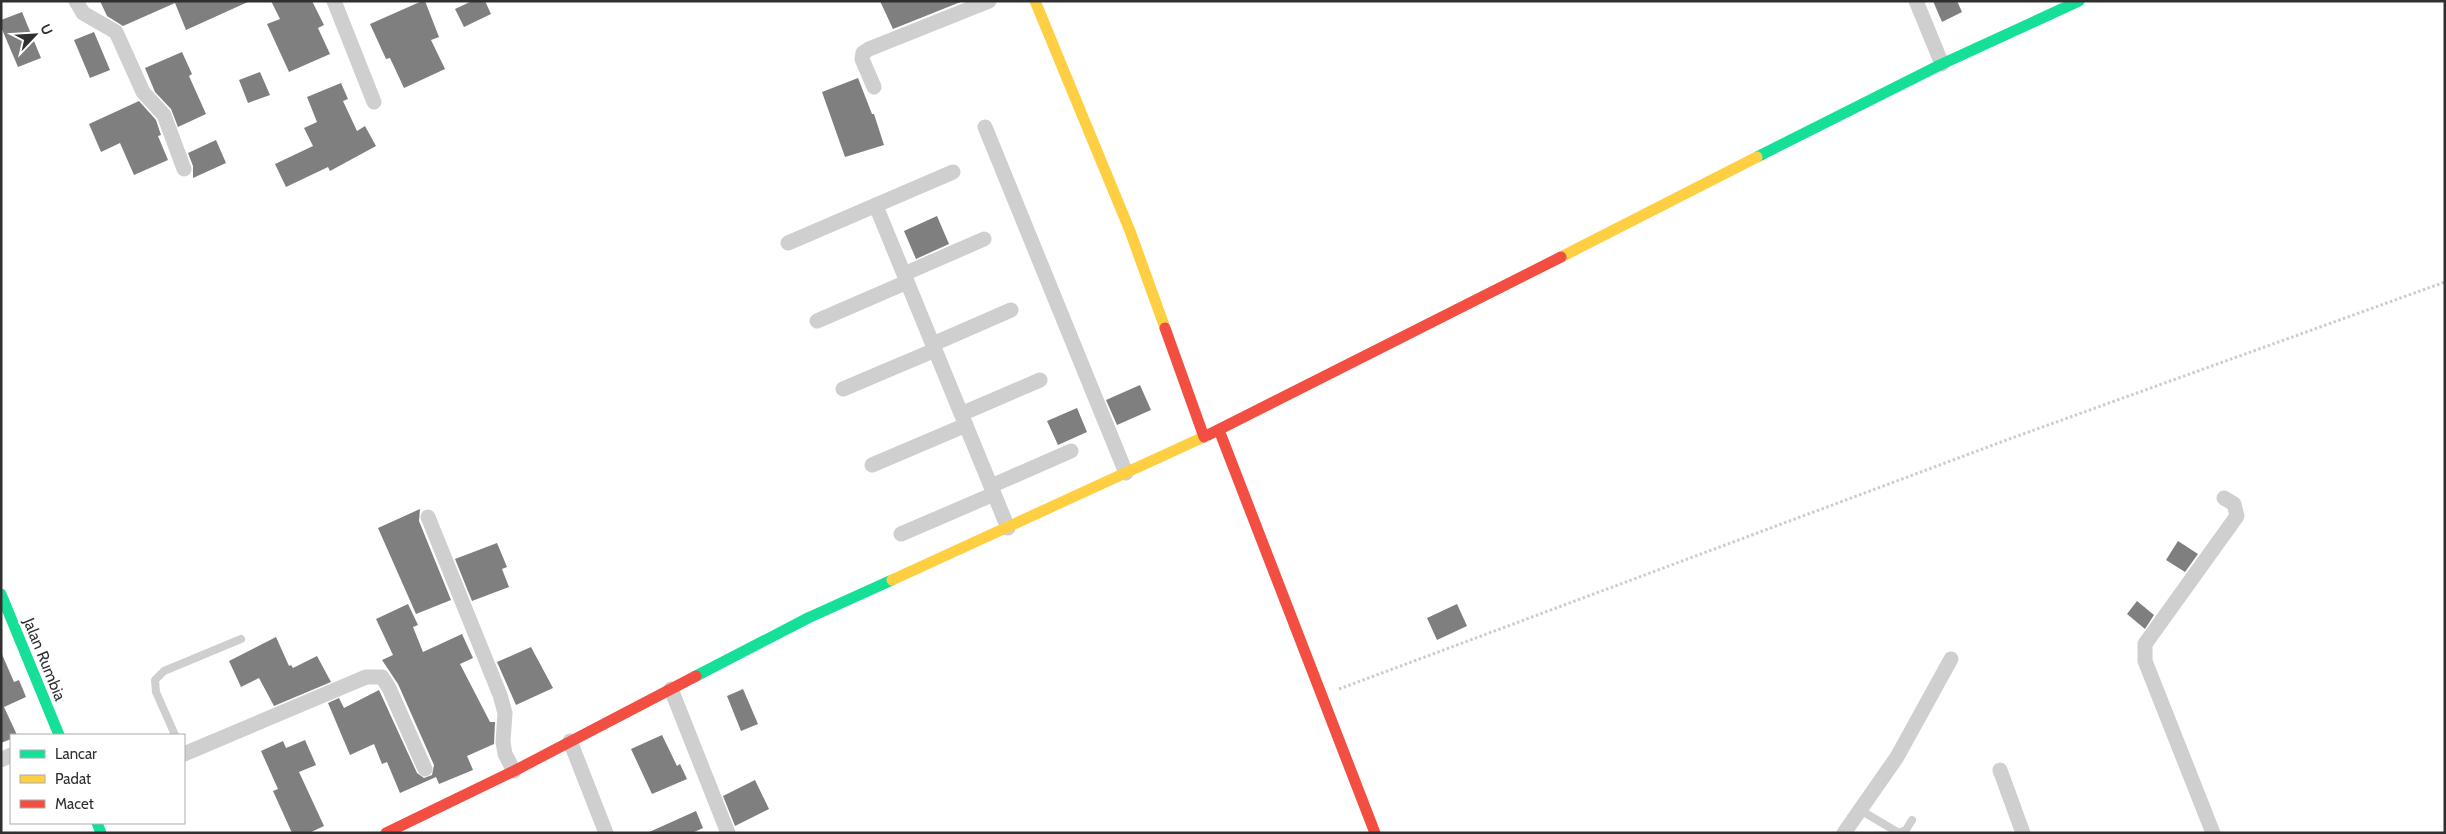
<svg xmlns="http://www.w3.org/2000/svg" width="2446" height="834" font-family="Cabin,sans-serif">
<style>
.building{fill:#7f7f7f}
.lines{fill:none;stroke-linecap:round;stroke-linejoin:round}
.path{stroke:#cdcdcd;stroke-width:3;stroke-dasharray:2.5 2.5;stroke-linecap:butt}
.lane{stroke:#cfcfcf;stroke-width:8}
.street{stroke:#cfcfcf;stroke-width:15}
.fast{stroke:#16e098;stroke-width:11}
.slow{stroke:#ffcf43;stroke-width:11}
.jam{stroke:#f24e42;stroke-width:11}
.labels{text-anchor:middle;stroke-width:5;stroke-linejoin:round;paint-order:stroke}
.street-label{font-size:16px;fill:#303030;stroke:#fff}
</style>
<rect width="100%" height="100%" fill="#fff"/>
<!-- building -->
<path class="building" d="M100,1H250L186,30L175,3L123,26L107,16Z
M271,1H312L324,25L318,28L330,54L289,72L267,24L280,19Z
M422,1H425L439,37L431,40L445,69L404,88L390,58L386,59L370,24Z
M472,1H485L491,14L464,27L455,9Z
M880,1H963L893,29Z
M1933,1H1957L1962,12L1942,22Z
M22,12L41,58L18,67L1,27V20Z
M94,32L110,70L90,78L74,40Z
M182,52L192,74L189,76L206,114L178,127L171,109L155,92L145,68Z
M260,72L270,95L248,103L239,80Z
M858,78L872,114H874L884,145L845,157L822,92Z
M341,83L348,99L343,101L357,131L365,126L376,146L330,171L328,167L286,187L275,164L313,146L304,128L317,122L307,97Z
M139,101L156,120L161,135L158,136L168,160L134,175L120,143L101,152L89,124Z
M216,140L226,163L193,178V166L188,153Z
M937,216L949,244L916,259L904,231Z
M1140,385L1151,410L1117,425L1106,400Z
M1077,408L1087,432L1058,445L1047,421Z
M420,509L419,521L451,600L416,614L378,528Z
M2178,541L2198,554L2185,572L2166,560Z
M497,543L507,567L502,569L509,587L472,601L455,559Z
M2137,601L2154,615L2145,629L2127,614Z
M408,604L418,625L413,627L423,652L462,634L473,658L460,664L490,722H495L494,744L467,756L473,770L439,784L436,777L400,793L387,762L382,764L374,744L350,755L328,703L339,698L344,708L379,690L417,773L424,778L432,775L434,765L398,684L382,660L393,655L376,619Z
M1457,604L1467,626L1437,640L1427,618Z
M276,637L289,666L291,665L293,668L317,656L331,682L274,706L259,678L241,687L229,661Z
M531,647L553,688L516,705L497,662Z
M1,652L14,682L19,680L26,697L4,707L17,735H11V739L1,743Z
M743,689L758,724L741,731L727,696Z
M662,735L677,766L680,764L687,779L652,794L631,749Z
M305,740L316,765L299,772L324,826L309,833H292L273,791L278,789L261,751L283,741L286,748Z
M755,780L769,809L735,826L723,796Z
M696,811L703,828L692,833H647Z"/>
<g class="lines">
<!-- path -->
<path class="path" d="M1339,689L2012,438L2445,282"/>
<!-- lane -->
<path class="lane" d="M175,735L156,692L155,680L164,671L241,639
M1860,810L1899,833L1906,830L1912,820"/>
<!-- street -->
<path class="street" d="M76,1L83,13L116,32L143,92L164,115L184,169
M334,1L374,102
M1916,1L1942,64
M874,87L862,59L863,53L869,49L989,1
M985,127L1126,473
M876,206L1008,528
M788,243L953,172
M904,274L984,239
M817,321L907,282
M933,344L1011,310
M843,389L935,350
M961,414L1040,380
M872,465L966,425
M991,486L1071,451
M428,517L500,695L505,713L503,742L505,754L514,771
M901,534L994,494
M671,689L728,833
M570,741L606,833
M184,754L366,677H382L389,688L425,769
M1,760L11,755
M2000,770L2023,833
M1844,833L1897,757L1951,659
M2213,833L2145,661V644L2237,516L2234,504L2224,498"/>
<!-- fast -->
<path class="fast" d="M1757,157L1942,64L2079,1
M1,594L59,735
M696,676L808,618L892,580
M97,823L101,833"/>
<!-- slow -->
<path class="slow" d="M1035,1L1130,231L1165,328
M1561,257L1757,157
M892,580L1208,435"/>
<!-- jam -->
<path class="jam" d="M1165,328L1204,437
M1219,430L1375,833
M1208,435L1561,257
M386,833L514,771L696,676"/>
</g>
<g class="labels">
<!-- street labels -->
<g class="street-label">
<text transform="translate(45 659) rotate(68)" y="6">Jalan Rumbia</text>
</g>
</g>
<!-- border -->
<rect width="2446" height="834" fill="none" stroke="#303030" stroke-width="5"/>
<!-- legend -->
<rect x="10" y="734" width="175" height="90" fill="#ffffff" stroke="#acacac"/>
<rect x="20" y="750" width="25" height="8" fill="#16e098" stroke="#acacac"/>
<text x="55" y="759" font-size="15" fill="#303030">Lancar</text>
<rect x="20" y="775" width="25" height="8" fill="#ffcf43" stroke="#acacac"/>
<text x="55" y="784" font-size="15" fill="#303030">Padat</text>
<rect x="20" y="800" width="25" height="8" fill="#f24e42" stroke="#acacac"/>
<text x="55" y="809" font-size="15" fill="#303030">Macet</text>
<!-- north arrow -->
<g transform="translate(35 35) rotate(65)" stroke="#ffffff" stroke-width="4" paint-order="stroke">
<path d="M0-4L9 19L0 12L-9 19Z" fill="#303030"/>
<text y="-8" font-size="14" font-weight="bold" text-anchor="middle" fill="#303030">U</text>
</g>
</svg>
